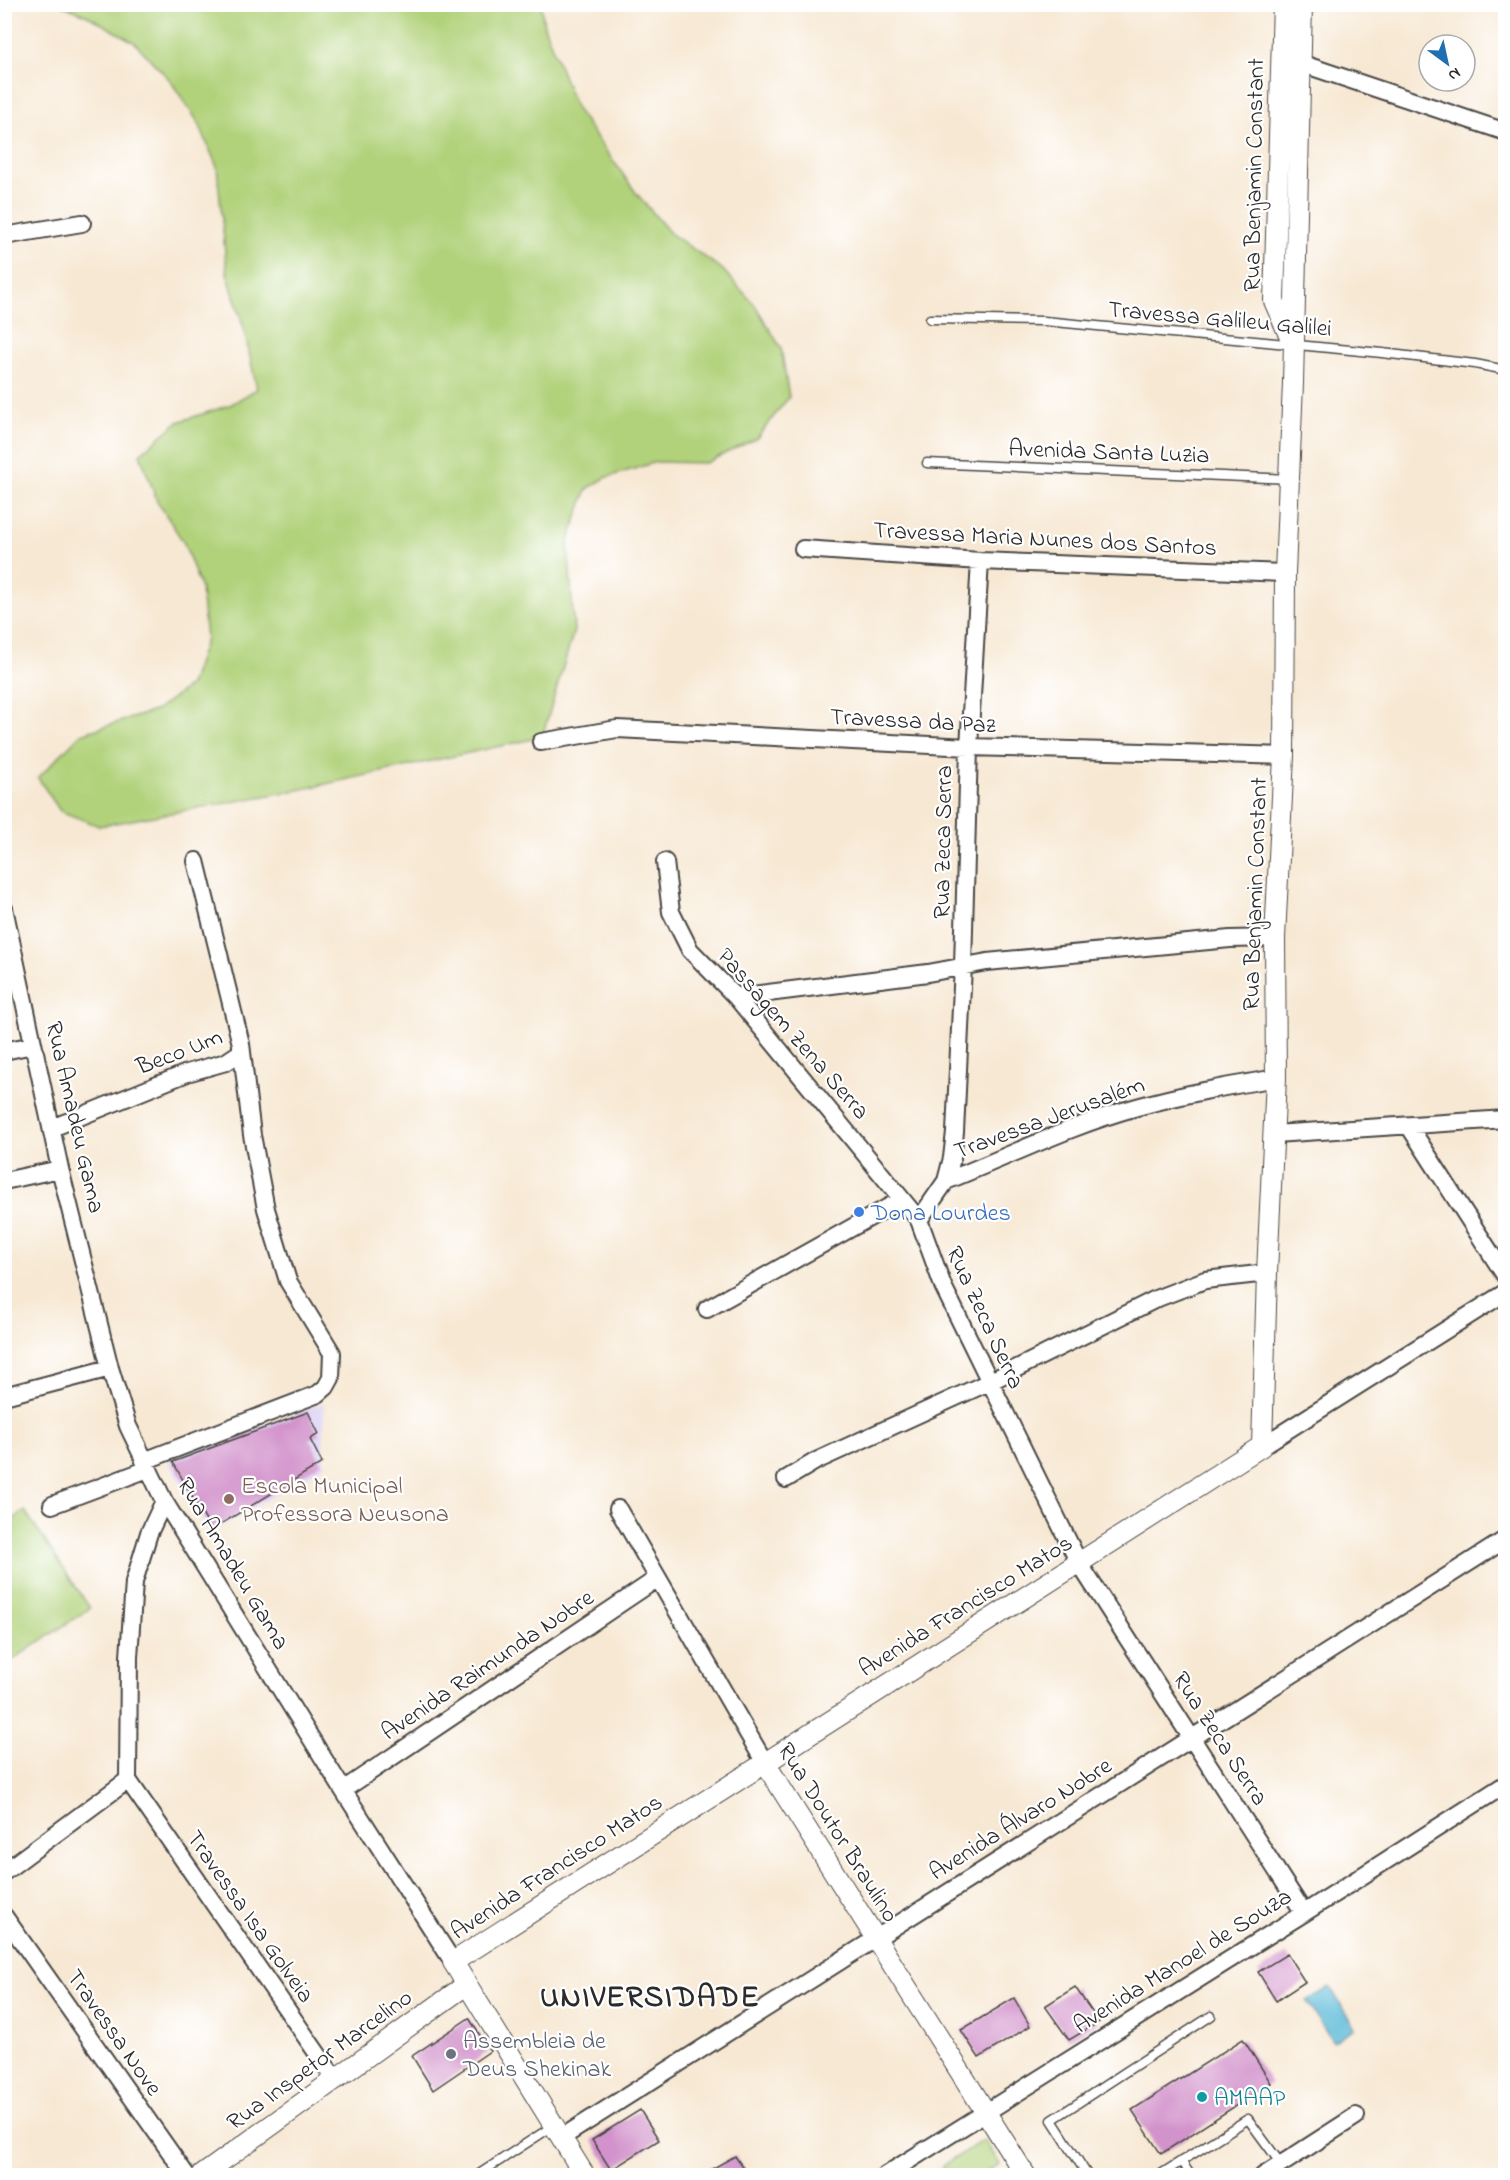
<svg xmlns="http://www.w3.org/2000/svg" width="1510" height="2180" font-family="'Indie Flower',sans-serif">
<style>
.built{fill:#dfd5f5}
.green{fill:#b1d27a;stroke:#6e7e52;stroke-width:1.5}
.water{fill:#5abad8;stroke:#427282;stroke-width:1.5}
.building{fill:#d292cb}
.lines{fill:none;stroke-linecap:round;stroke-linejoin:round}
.service-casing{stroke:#4a4744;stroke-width:11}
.minor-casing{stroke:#4a4744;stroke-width:20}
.tertiary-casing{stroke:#4a4744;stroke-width:22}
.service{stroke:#fff;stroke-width:8}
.minor{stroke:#fff;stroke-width:16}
.tertiary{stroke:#fff;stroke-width:20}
.shop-dot{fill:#3f7fe0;stroke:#fff;stroke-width:2}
.education-dot{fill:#8d6e63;stroke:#fff;stroke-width:2}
.worship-dot{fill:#6b7280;stroke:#fff;stroke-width:2}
.culture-dot{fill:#0f9aa8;stroke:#fff;stroke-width:2}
.labels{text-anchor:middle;stroke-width:4.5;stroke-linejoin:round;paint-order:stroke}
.street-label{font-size:24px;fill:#2b2b2b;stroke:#fff}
.shop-label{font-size:24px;fill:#366cbe;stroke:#fff;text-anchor:start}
.education-label{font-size:24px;fill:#785e54;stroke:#fff;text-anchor:start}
.worship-label{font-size:24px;fill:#5b616d;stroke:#fff;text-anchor:start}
.culture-label{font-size:24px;fill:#0d838f;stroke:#fff;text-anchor:start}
.district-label{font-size:30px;font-weight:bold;letter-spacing:1.5px;fill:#2b2b2b;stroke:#fff}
</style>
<rect width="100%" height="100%" fill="#fff"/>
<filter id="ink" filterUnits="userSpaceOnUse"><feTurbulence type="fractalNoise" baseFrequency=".0167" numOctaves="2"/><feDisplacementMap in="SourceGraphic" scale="12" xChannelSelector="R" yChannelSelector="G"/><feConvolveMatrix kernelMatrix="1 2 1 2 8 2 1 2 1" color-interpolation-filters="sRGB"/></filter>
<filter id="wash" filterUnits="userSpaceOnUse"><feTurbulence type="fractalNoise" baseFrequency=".008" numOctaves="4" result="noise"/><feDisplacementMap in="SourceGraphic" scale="24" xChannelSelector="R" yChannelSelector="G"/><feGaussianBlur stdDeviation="1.35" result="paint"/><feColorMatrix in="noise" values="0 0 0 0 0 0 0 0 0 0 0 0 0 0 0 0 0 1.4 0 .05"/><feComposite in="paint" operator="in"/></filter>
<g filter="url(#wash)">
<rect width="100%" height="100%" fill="#f7e8d3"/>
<!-- built -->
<path class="built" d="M324,1403V1466L211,1533L167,1460Z"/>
<!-- green -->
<path class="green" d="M62,5H541L544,26L576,109L637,194L670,233L722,269L755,305L781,348L789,397L757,438L706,463L656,462L605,478L587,489L568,543L574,631L542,737L298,790L99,826L60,811L38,778L81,734L157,710L190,685L206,639L201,589L184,543L157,501L140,454L178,422L230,405L257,389L243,325L227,273L217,167L198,122L170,80L134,42L88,16Z
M25,1511L90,1608L5,1665V1525Z
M984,2140L1000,2164L982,2175H947L942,2166Z"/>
<!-- water -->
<path class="water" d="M1330,1987L1355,2028L1333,2042L1307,2001Z"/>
<g id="blocks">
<!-- building -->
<path class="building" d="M308,1412L319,1434L310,1439L322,1463L211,1530L173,1462Z
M1287,1954L1305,1982L1276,2001L1258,1972Z
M1075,1987L1099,2022L1069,2040L1045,2006Z
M1014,1998L1030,2026L979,2058L961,2030Z
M469,2018L490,2051L433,2090L412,2056Z
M1243,2039L1271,2083L1161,2154L1132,2110Z
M640,2110L659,2140L611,2170L592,2140Z
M735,2156L748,2175H701Z"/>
</g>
</g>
<g filter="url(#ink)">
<use href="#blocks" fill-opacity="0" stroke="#4a4744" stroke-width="1.5"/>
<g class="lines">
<!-- service casing -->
<g class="service-casing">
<path id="service" d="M930,319L1044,321L1382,353L1475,364L1506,370
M927,463L1289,479
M1181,2161L1191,2176
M476,2176L553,2126
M1088,2176L1052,2120L1211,2016
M1158,2176L1248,2119L1281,2164"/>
</g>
<!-- minor casing -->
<g class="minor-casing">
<path id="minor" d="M1290,62L1300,63L1506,132
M4,236L82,223
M803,549L980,561L1285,573
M980,561L969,747L963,966L955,1132L952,1158L946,1181L919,1220L943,1286L1079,1563L1304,1913
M541,742L617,729L969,747L1284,756
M665,862L671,912L690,950L736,997L919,1220
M4,908L60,1169L110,1368L128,1426L164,1501L343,1790L453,1962
M736,997L928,973L987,962L1230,939L1275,938
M4,1051L33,1045
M1409,1126L1506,1277
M52,1128L187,1073L226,1062L241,1052V1044L196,861
M1274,1134L1506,1119
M4,1181L60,1169
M946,1181C1010,1156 1071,1125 1137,1107C1183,1094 1229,1086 1276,1078
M707,1309L901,1200
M4,1396L110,1368
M1262,1446L1506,1292
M144,1461L318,1394L326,1387L331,1378L332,1353L288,1281L266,1209L252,1135L241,1044
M786,1479L816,1461L989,1382L1158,1298L1205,1280L1267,1273
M52,1505L148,1469
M618,1509L765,1763
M128,1780L335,2079
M128,1780L129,1657L134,1582L149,1533L164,1501
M343,1790L658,1578
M4,1872L128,1780
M4,1916L187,2176
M561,2138L1506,1539
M884,2176L1304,1913L1506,1784
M1263,2176L1356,2116"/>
</g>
<!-- tertiary casing -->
<g class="tertiary-casing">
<path id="tertiary" d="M1283,4L1274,301L1290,337
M765,1763L1026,2176
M201,2176L466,1985
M585,2176L453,1962L1262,1446L1267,1273L1276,1078L1275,938L1284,756L1285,573L1293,383L1302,4"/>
</g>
<!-- service -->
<use href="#service" class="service"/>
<!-- minor -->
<use href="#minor" class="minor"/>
<!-- tertiary -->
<use href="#tertiary" class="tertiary"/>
</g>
</g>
<!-- markers -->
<circle class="shop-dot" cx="859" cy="1212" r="6"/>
<circle class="education-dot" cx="229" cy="1499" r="6"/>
<circle class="worship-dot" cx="451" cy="2054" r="6"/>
<circle class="culture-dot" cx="1202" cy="2097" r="6"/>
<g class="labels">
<!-- street labels -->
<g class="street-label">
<text transform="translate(1253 175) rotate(-89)" y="8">Rua Benjamin Constant</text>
<text transform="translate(1220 318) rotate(5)" y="8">Travessa Galileu Galilei</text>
<text transform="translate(1109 451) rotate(2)" y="8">Avenida Santa Luzia</text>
<text transform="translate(1045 538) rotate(3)" y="8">Travessa Maria Nunes dos Santos</text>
<text transform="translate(913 720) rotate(3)" y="8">Travessa da Paz</text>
<text transform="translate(942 842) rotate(-89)" y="8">Rua Zeca Serra</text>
<text transform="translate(1254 894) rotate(-88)" y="8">Rua Benjamin Constant</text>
<text transform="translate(794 1033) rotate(49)" y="8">Passagem Zena Serra</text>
<text transform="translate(179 1051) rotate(-21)" y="8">Beco Um</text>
<text transform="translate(76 1117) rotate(77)" y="8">Rua Amadeu Gama</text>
<text transform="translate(1049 1117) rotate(-20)" y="8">Travessa Jerusalém</text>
<text transform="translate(986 1317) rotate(65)" y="8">Rua Zeca Serra</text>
<text transform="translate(234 1563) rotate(59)" y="8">Rua Amadeu Gama</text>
<text transform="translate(965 1605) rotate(-32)" y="8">Avenida Francisco Matos</text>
<text transform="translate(487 1664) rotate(-34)" y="8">Avenida Raimunda Nobre</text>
<text transform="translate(1221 1738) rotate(57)" y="8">Rua Zeca Serra</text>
<text transform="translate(1020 1818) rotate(-32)" y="8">Avenida Álvaro Nobre</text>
<text transform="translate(839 1832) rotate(58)" y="8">Rua Doutor Braulino</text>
<text transform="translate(556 1866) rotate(-33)" y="8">Avenida Francisco Matos</text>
<text transform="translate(251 1916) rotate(55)" y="8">Travessa Isa Golveia</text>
<text transform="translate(1182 1960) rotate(-32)" y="8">Avenida Manoel de Souza</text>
<text transform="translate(115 2032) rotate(55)" y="8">Travessa Nove</text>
<text transform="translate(319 2059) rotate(-36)" y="8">Rua Inspetor Marcelino</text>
</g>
<!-- shop labels -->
<g class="shop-label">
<text x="871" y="1220">Dona Lourdes</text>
</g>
<!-- education labels -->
<g class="education-label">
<text x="241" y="1493">Escola Municipal<tspan x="241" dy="28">Professora Neusona</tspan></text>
</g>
<!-- worship labels -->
<g class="worship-label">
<text x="463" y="2048">Assembleia de<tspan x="463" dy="28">Deus Shekinak</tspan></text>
</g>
<!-- culture labels -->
<g class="culture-label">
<text x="1214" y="2105">AMAAP</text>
</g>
<!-- district labels -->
<g class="district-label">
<text x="650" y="2006">UNIVERSIDADE</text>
</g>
</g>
<!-- margin -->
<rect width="1510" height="2180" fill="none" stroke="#fff" stroke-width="24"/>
<!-- north arrow -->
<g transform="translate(1447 63) rotate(147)"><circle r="28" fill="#ffffff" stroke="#aaaaaa" stroke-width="1.5"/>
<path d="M0-4.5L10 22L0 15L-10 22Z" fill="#1f6fb2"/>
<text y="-9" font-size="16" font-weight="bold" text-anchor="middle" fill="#2b2b2b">N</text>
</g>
</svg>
